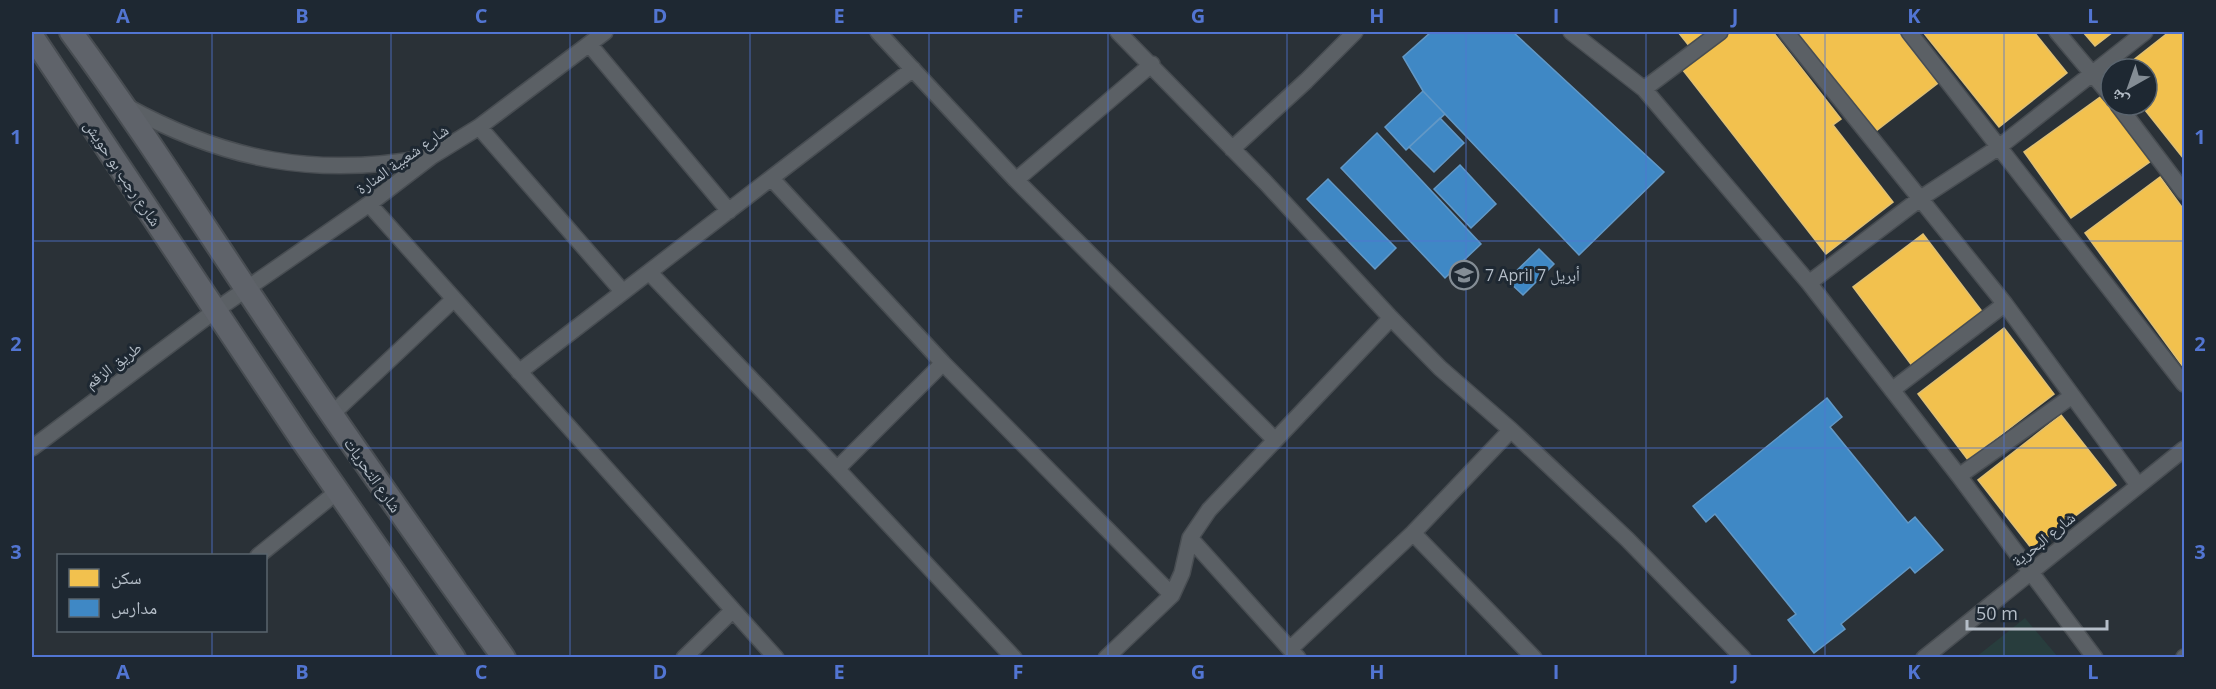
<svg xmlns="http://www.w3.org/2000/svg" width="2216" height="689" font-family="'Open Sans','Noto Naskh Arabic',sans-serif">
<style>
.green{fill:#283d3d}
.homes{fill:#f2c14e;stroke:#e0c073;stroke-width:1.5}
.schools{fill:#3f88c5;stroke:#6298c6;stroke-width:1.5}
.lines{fill:none;stroke-linecap:round;stroke-linejoin:round}
.minor-casing{stroke:#484d52;stroke-width:18}
.secondary-casing{stroke:#484d52;stroke-width:26}
.minor{stroke:#5b6065;stroke-width:15}
.secondary{stroke:#5f636a;stroke-width:22}
.grid{fill:none;stroke:#5275d2;stroke-width:1.5;stroke-opacity:0.55}
.labels{text-anchor:middle;stroke-width:6;stroke-linejoin:round;paint-order:stroke}
.street-label{font-size:16px;fill:#b5bec8;stroke:#1e2832}
.poi-label{font-size:16px;fill:#b5bec8;stroke:#1e2832;text-anchor:start}
.neatline{fill:none;stroke:#5275d2;stroke-width:2}
.grid-label{font-size:20px;text-anchor:middle;font-weight:bold;fill:#5275d2}
</style>
<rect width="100%" height="100%" fill="#2a3137"/>
<!-- green -->
<path class="green" d="M2025,618L2058,657H1976Z"/>
<!-- homes -->
<path class="homes" d="M1678,32H1710L1690,47Z
M1731,32H1773L1841,119L1833,125L1893,202L1826,254L1682,69Z
M1797,32H1898L1938,83L1876,131Z
M1923,32H2034L2067,73L1999,127Z
M2083,32H2113L2095,46Z
M2169,32H2184V159L2141,105H2147V69H2122Z
M2103,95L2151,161L2071,218L2024,152Z
M2160,177L2184,210V368L2085,233Z
M1923,234L1984,314L1913,367L1853,287Z
M2004,328L2054,394L1968,460L1918,394Z
M2061,415L2116,485L2032,549L1978,480Z"/>
<!-- schools -->
<path class="schools" d="M1431,32H1513L1664,172L1579,255L1423,91L1403,57Z
M1423,91L1445,114L1406,150L1385,127Z
M1440,118L1464,143L1434,172L1409,147Z
M1377,133L1481,244L1445,278L1341,168Z
M1460,165L1496,204L1471,228L1434,189Z
M1328,179L1396,248L1375,269L1307,199Z
M1539,249L1554,264L1523,295L1507,280Z
M1827,398L1842,417L1830,427L1908,523L1915,517L1943,550L1915,573L1910,567L1841,624L1845,629L1814,653L1788,620L1796,614L1715,514L1706,522L1693,506Z"/>
<g class="lines">
<!-- minor casing -->
<g class="minor-casing">
<path id="minor" d="M878,32L1016,180L1275,440
M1118,32L1266,183L1391,318L1440,368L1511,430L1627,539L1743,658
M1571,32L1644,89L1809,283L1959,476L2095,658
M1786,32L2005,304L2138,485
M1909,32L2184,384
M2057,32L2111,96
M589,44L729,211
M1644,89L1720,32
M2118,105L2184,192
M126,106C226,161 317,178 429,157
M479,127L623,292
M1232,149L1306,81L1355,32
M772,179L943,363L1172,595
M1016,180L1152,64
M369,204L776,658
M649,272L837,469L1014,658
M1809,283L1921,198L1999,147L2145,32
M519,372L913,69
M1892,390L2005,304
M332,414L454,299
M32,448L216,310L369,204L432,156L479,127L605,32
M837,469L943,363
M1959,476L2072,396
M1413,533L1534,658
M1190,538L1298,658
M258,556L338,491
M1290,649L1413,533L1511,430
M684,658L733,610
M1106,658L1172,595L1182,573L1190,538L1209,510L1391,318
M1924,658L2184,449
M2184,658V657"/>
</g>
<!-- secondary casing -->
<g class="secondary-casing">
<path id="secondary" d="M71,32C133,116 189,203 247,290C330,414 416,536 504,658
M32,36L302,440L454,658"/>
</g>
<!-- minor -->
<use href="#minor" class="minor"/>
<!-- secondary -->
<use href="#secondary" class="secondary"/>
</g>
<!-- grid -->
<path class="grid" d="M212,32V556M391,32V658M570,32V658M750,32V658M929,32V658M1108,32V658M1287,32V658M1466,32V658M1646,32V658M1825,32V658M2004,32V658M32,241H2184M32,448H2184M212,630V658"/>
<!-- icons -->
<defs>
<g id="school-ring" transform="scale(1.5)"><circle r="9.5" fill="#1e2832" stroke="#848d95" stroke-width="1.5"/><path d="M0-5L7-2L0 1L-7-2ZM-4 1L0 2.5L4 1V4Q0 6-4 4Z" fill="#848d95"/></g>
</defs>
<g fill-rule="evenodd">
<use href="#school-ring" x="1464" y="275"/>
</g>
<g class="labels">
<!-- street labels -->
<g class="street-label">
<text transform="translate(402 159) rotate(-35)" y="6">شارع شعبية المنارة</text>
<text transform="translate(123 173) rotate(56)" y="6">شارع رجب بو حويش</text>
<text transform="translate(113 365) rotate(-37)" y="6">طريق الزقم</text>
<text transform="translate(373 475) rotate(55)" y="6">شارع التحريات</text>
<text transform="translate(2043 539) rotate(-39)" y="6">شارع البحرية</text>
</g>
<!-- poi labels -->
<g class="poi-label">
<text x="1485" y="281">7 April 7 أبريل</text>
</g>
</g>
<!-- border -->
<rect width="2216" height="689" fill="none" stroke="#1e2832" stroke-width="66"/>
<!-- legend -->
<rect x="57" y="554" width="210" height="78" fill="#1e2832" stroke="#5a646e" stroke-width="1.5"/>
<rect x="69" y="569" width="30" height="18" fill="#f2c14e" stroke="#5a646e" stroke-width="1.5"/>
<text x="111" y="584" font-size="18" fill="#b5bec8">سكن</text>
<rect x="69" y="599" width="30" height="18" fill="#3f88c5" stroke="#5a646e" stroke-width="1.5"/>
<text x="111" y="614" font-size="18" fill="#b5bec8">مدارس</text>
<!-- north arrow -->
<g transform="translate(2129 87) rotate(220)"><circle r="28" fill="#1e2832" stroke="#5a646e" stroke-width="1.5"/>
<path d="M0-4.5L10 22L0 15L-10 22Z" fill="#848d95"/>
<text y="-9" font-size="16" font-weight="bold" text-anchor="middle" fill="#b5bec8">ش</text>
</g>
<!-- scale -->
<path d="M1967 620v9h140v-9" fill="none" stroke="#b5bec8" stroke-width="3"/>
<text x="1976" y="620" font-size="18" fill="#b5bec8" stroke="#1e2832" stroke-width="4.5" paint-order="stroke">50 m</text>
<rect x="33" y="33" width="2150" height="623" class="neatline"/>
<g class="grid-label">
<text x="123" y="23">A</text>
<text x="302" y="23">B</text>
<text x="481" y="23">C</text>
<text x="660" y="23">D</text>
<text x="839" y="23">E</text>
<text x="1018" y="23">F</text>
<text x="1198" y="23">G</text>
<text x="1377" y="23">H</text>
<text x="1556" y="23">I</text>
<text x="1735" y="23">J</text>
<text x="1914" y="23">K</text>
<text x="2093" y="23">L</text>
<text x="16" y="144">1</text>
<text x="2200" y="144">1</text>
<text x="16" y="351">2</text>
<text x="2200" y="351">2</text>
<text x="16" y="559">3</text>
<text x="2200" y="559">3</text>
<text x="123" y="679">A</text>
<text x="302" y="679">B</text>
<text x="481" y="679">C</text>
<text x="660" y="679">D</text>
<text x="839" y="679">E</text>
<text x="1018" y="679">F</text>
<text x="1198" y="679">G</text>
<text x="1377" y="679">H</text>
<text x="1556" y="679">I</text>
<text x="1735" y="679">J</text>
<text x="1914" y="679">K</text>
<text x="2093" y="679">L</text>
</g>
</svg>
